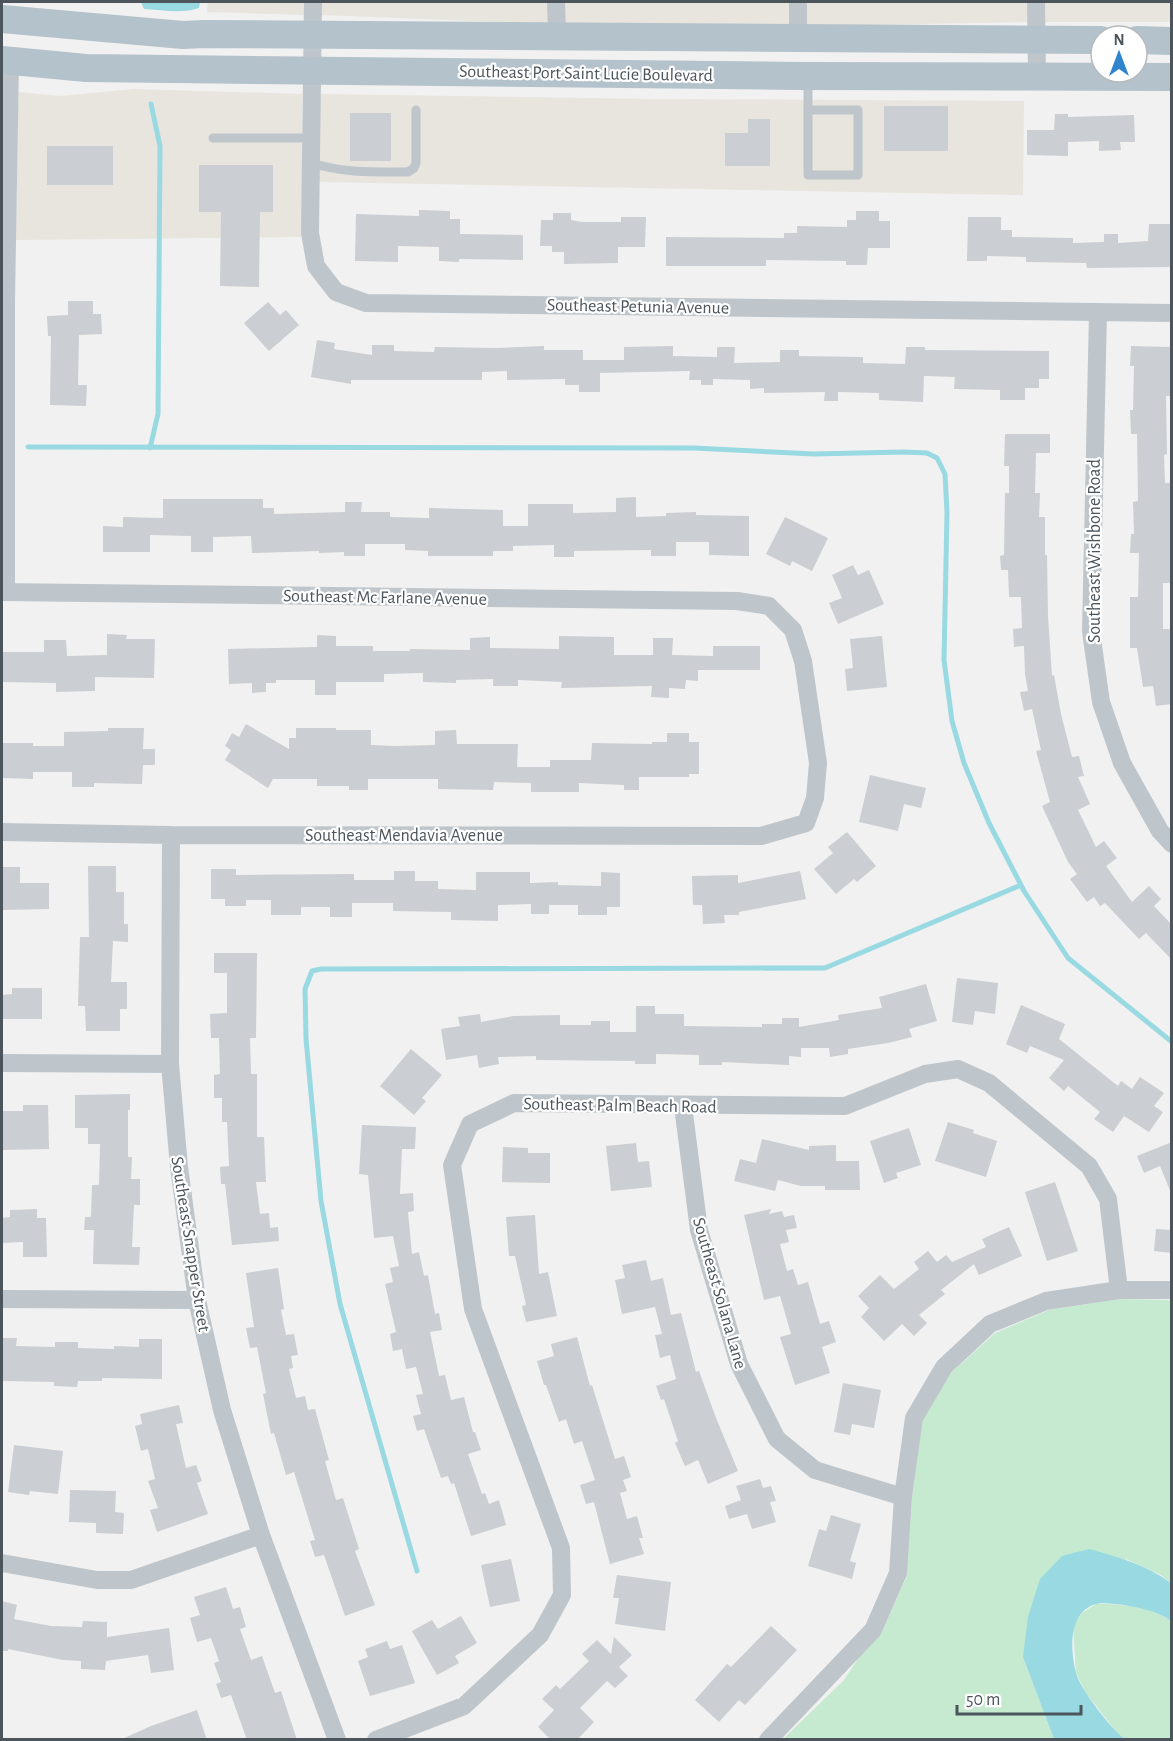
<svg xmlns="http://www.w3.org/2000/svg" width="1173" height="1741" font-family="'Alegreya Sans',sans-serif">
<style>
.commercial{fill:#e8e5de}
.green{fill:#c5ead0}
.water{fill:#98d9e2}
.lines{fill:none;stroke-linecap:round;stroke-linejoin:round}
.stream{stroke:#98d9e2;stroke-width:5}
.building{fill:#cbced2}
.service{stroke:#bec6cb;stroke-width:9}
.minor{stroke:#bec6cb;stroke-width:18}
.primary{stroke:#b4c2cb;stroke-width:28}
.labels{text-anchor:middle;stroke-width:4.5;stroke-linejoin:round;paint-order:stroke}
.street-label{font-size:18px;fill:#4b555b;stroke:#fff}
</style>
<rect width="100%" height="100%" fill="#f2f1f1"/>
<!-- commercial -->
<path class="commercial" d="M208,2H304V15L207,12Z
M321,2H548V24L321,15Z
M565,2H790V27L565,24Z
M807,2H1027L1028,22L807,26Z
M1044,2H1171V22H1045Z
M134,89L302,94V237L16,240L18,92L61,96Z
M320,94L652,99L1024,101L1023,195L319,182Z"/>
<!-- green -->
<path class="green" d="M1119,1299L1171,1300V1583L1161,1575L1126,1559L1023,1657L1054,1739L782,1740L843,1681L860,1656L881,1634L906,1578L912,1499L922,1421L950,1374L995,1333L1049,1310Z
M1096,1604C1121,1604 1151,1606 1171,1621V1739H1125L1118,1734L1086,1693L1076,1673L1073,1625L1082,1613Z"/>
<!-- water -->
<path class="water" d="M141,2H200L199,8C182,14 162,10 144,9Z
M1089,1549C1118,1557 1147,1565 1171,1583V1621C1158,1611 1140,1608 1124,1605C1116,1604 1103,1602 1096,1604C1068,1612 1070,1650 1076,1673C1080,1689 1112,1730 1125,1739H1054L1023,1657L1028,1617L1040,1579L1062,1556Z"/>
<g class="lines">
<!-- stream -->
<path class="stream" d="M28,447L694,448L814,454L903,452L927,453L937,458L945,474L947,512L944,660L952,721L964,763L989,823L1024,891L1068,958L1172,1042
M150,448L158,414L160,146L151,104
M417,1571L340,1304L321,1201L306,1039L305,989L312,971L321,969L825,968L1021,885"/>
</g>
<!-- building -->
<path class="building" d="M884,106H948V151H884Z
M350,113H391V161H350Z
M1055,114H1068V117L1134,115L1135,142H1120L1121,150L1099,151V141L1068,142V156L1027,155V130H1054Z
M748,119H770V166H725V133H748Z
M47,146H113V185H47Z
M199,165H273V212H260L259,287L220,286L221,212H199Z
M419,210L450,211V219H460V234L523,235V260L459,259V262L439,261V247L398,246V262L355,261L356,214L419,216Z
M856,211H879V221H890V248H868L867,265H846V261L766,260V266H666V237L784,238V233H797V226L847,227V220H856Z
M553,213H571V220L582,222H621V217H646L645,247H618V263L564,264V252H552V246H540L541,220H553Z
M968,217H1001V230H1012V237L1073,238V243L1104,242V234H1118V243L1148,241L1149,224H1172V267L1087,268L1086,263L1026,262V257L987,256V261H967Z
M68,301H93V314H101L102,334L79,335L78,385H87L86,406L50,405L51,336H48L47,316L68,315Z
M268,302L280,315L286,310L299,325L269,351L244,323Z
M317,340L335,343L334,349L372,355V345H394V351L434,352L435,347L497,348L544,346V350H583V360H624V347L673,346V356L717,357V347H735L734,363L780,362V350H799V356L863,357V363L905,364L906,347H925V350L1049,351V379H1039V388H1025V400H1000V390L954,389L955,377L924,376L923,402L879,400V393L838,392V401H824L825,392L764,393V388L750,389V380L713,379V385H701V380H689L690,371L600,373V392H579V385H565V379L507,380V371L482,372V380H351V384L311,377Z
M1131,346L1172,347V396H1166L1167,454L1164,455L1165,483H1171L1172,583H1163V629H1172V704L1156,706L1153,686L1143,687L1137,648H1130V597H1138L1139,553H1130L1131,534H1134L1133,502L1138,501L1137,434H1131L1130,410H1133L1134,366H1130Z
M1005,434H1050V453H1036L1035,493H1040L1039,517H1045V555H1047L1048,616L1052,676L1054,675L1061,714L1072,757L1079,756L1084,776L1078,777L1090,804L1078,810L1096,847L1104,841L1117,858L1106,866L1132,902L1149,886L1161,899L1154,906L1172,925V960L1146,933L1139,939L1105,903L1100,906L1094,897L1087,902L1070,879L1077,874L1068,862L1042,806L1050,802L1036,751L1041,750L1032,709L1024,711L1020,692L1028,691L1025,674L1024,646L1014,647L1013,629L1022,628L1021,597H1009L1008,570H1001L1000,556L1004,555L1005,493H1009V466H1004Z
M636,497V517L666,516V513L696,512V515L749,516V556L709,555V542H676V556H651V550L574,551V557H554V545L513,546V551H493V556H428V551L405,550V544H365V556H344V552L319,553V551L252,553L251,536L213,537V552H191V536L150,535V552H103V526L123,527V517L163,518V499H263V508H274V514L345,512V502H362L361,512H390V517L429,518V508L503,510V526H528V504H573V513L616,512V498Z
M785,517L828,538L812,571L792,561L790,566L766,554Z
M853,565L858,575L869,570L884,604L838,624L829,603L842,598L832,575Z
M107,634L127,635L126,639H155L154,678L95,677V691L56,692V683L2,682V652H44V640H66L67,656L107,655Z
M317,635L336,636V646H373V651H410V649L470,650V638L490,637V648L559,649V636L614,637V655H653V638H673L672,655L713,656V646H760V670H698V681L686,680L685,689L669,688V698L651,697L652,686L561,688L562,682L518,680V686H493V679L456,680V683L423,682V673L384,674V682H336V695H315V680H276V683H266V692L252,693V683L229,684L228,649L317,647Z
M882,636L887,687L847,691L845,669L853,668L850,639Z
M246,724L289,749V738H296V728H336V730H371V745L396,746L435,745V731L456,730L457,744H518L517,767H550V760H591L592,743L652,744V742H667V733H689V742H699V774H689V777H639V790H624V785L579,783V792H531V783L494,782L493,790L438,789V779H368V790H349V786H317V779H273L268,788L225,760L231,750L225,746L232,733L239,737Z
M108,728H144L143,749H155V765H143L142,784L94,783V787H72V772H33V779L2,778V743H33V746H64V732L108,731Z
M870,775L926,788L921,808L904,804L898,831L859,822Z
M847,832L876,866L857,882L854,879L836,894L814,869L833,853L828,847Z
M88,866H116V892H124V924H128V942L113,941L111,982H127V1009H120V1031H86L85,1006H78L80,937H89Z
M2,867H20V883H49V909L2,910Z
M211,869H236V875L354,874V880H394V871H415V881H438V889L476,890V872H530V883L558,882V885L601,886V872L620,873V907H607V915H578V905H549V914H531V904L498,905V921L451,920V912L393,911V903H352V917H330V907H301V915H271V900H246V906H225V899H211Z
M800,871L806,899L739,912V915H724L725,923L703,924L702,905H693L692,876L738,875V883Z
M214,953H257L256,1038H250L251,1074H257V1137H264L266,1182H256L260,1214L269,1213L270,1228L278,1227L279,1241L232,1245L225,1184H221L220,1167L229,1166L227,1122H222V1098H214V1075L220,1074L219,1038H211L210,1014L227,1013V973H214Z
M957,978L998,983L995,1014L975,1011L973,1025L952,1022Z
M926,984L937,1021L909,1029L912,1037L888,1043L848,1049V1054L830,1057L829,1048H801V1057L789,1056V1065L722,1062V1065H699V1055L656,1054V1064H635V1061L536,1060V1056L498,1057L499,1064L479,1068L477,1055L446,1060L441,1029L460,1026L458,1017L480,1014L481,1022L514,1016L560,1015V1025H591V1021H610V1032H636V1006H655V1014H684V1026L762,1027V1024H782V1018H799V1027L839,1020L838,1015L882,1008L879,997Z
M12,988H42V1019H2V995L12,994Z
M1021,1005L1065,1024L1059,1039L1118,1086L1121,1081L1132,1089L1140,1077L1164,1093L1154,1106L1163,1112L1149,1132L1124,1116L1113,1132L1094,1119L1100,1112L1068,1086L1064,1091L1049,1078L1064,1060L1030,1046L1027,1053L1006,1044Z
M411,1049L442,1075L422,1098L426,1101L414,1115L380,1086Z
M130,1094V1110H128V1157H132L131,1179H140V1205H134L132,1247H140L139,1265L93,1264L94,1230H84L85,1217H91L92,1185H99L100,1144H88V1128H75V1095Z
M23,1105H48L49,1149L2,1150V1111H23Z
M948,1122L974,1130L973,1133L997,1141L986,1177L935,1161Z
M362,1125L416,1127L415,1149H402L400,1194L413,1193L414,1211L408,1212L412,1254L419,1252L424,1276L428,1275L435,1314L439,1313L442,1330L430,1332L439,1376L445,1375L451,1400L464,1397L473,1432H475L481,1450L468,1454L482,1494L485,1493L489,1504L499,1500L506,1525L471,1536L454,1483L451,1484L448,1476L441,1478L424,1429L417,1431L413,1416L421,1414L416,1395L423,1394L416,1367L406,1369L402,1349L393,1351L390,1334L396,1332L385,1284L393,1282L390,1268L399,1266L393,1236L374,1238L368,1175L359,1174Z
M909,1128L921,1165L896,1173L898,1178L884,1183L870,1141Z
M762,1139L809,1150V1146L836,1145V1161H859L860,1190H825V1186H801L778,1180L775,1191L734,1181L740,1159L756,1163Z
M1172,1142V1193H1171L1160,1166L1144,1173L1137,1156Z
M636,1143L638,1162L649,1161L652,1187L611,1191L606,1146Z
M503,1147L528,1148V1153H550V1183L502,1182Z
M1055,1182L1078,1251L1047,1261L1025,1192Z
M37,1209V1218H46L47,1257H23V1242L2,1243V1218L10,1217V1210Z
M771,1209L769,1214L782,1211L784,1217L794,1215L797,1228L786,1230L789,1242L780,1244L787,1271L793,1269L798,1285L808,1282L820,1324L829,1321L836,1342L822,1347L830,1373L795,1385L780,1337L791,1334L780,1296L764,1300L744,1215Z
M535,1215L539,1274L548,1272L557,1316L526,1322L522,1306L526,1305L515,1256H509L506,1217Z
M1009,1227L1022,1256L979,1275L974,1264L941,1290L945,1294L919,1315L927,1323L914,1336L902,1324L884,1341L861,1317L869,1308L858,1296L880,1275L894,1289L919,1269L914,1262L928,1251L937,1262L946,1255L952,1262L986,1247L982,1239Z
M1156,1229L1172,1230V1253L1154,1251Z
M646,1260L651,1281L663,1278L671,1315L681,1313L696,1372L699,1371L716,1418L738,1471L708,1484L698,1460L685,1466L675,1443L678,1441L664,1399L661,1400L656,1386L676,1379L670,1355L660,1358L655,1335L662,1334L655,1307L622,1314L615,1280L625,1278L622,1265Z
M278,1268L284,1309L281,1310L286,1335L294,1334L298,1355L291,1356L293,1368L289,1369L296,1398L305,1396L308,1410L315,1409L329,1460L325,1461L336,1500L343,1498L359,1549L355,1551L375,1605L345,1616L324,1555L315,1557L310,1541L315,1540L294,1472L286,1475L274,1433L271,1434L263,1394L266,1393L257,1347L250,1348L246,1328L254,1327L246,1273Z
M577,1337L590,1386L592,1385L615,1459L624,1456L631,1477L623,1480L627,1491L620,1493L627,1519L637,1516L643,1538H639L644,1554L610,1564L594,1502L586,1504L580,1485L595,1480L582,1441L574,1444L566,1419L559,1422L546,1385H544L537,1361L554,1356L551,1344Z
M2,1338H17L16,1346L55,1347V1342H78V1348L114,1349V1346L139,1347V1339H162V1379L102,1378V1381H78L77,1387L54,1386V1382L2,1381Z
M843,1383L881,1390L874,1428L852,1424L850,1435L834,1432Z
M179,1405L183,1423L176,1424L186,1468L196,1465L202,1481L197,1483L208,1514L157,1532L150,1510L158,1508L148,1481L155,1479L148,1449L141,1451L135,1426L142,1424L140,1414Z
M14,1445L63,1451L58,1494L30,1491L29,1495L8,1492Z
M760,1479L763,1488L771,1486L776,1501L770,1502L776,1522L752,1529L747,1514L729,1519L725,1506L741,1500L736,1486Z
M70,1490L116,1491L115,1512L124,1513L123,1534L96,1533V1523L69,1522Z
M831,1515L861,1524L850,1561L856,1563L852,1579L808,1566L819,1529L826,1531Z
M511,1559L520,1601L490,1607L481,1565Z
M617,1575L671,1582L665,1631L615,1624L619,1598H613Z
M226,1587L233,1609L240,1607L246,1627L240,1629L251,1660L262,1656L275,1693L281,1691L297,1740H247L231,1695L221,1698L216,1684L221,1682L214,1663L219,1661L211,1638L197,1642L190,1618L200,1615L194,1597Z
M2,1601L17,1605L14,1619L51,1626L82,1627L83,1621L107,1622V1637L169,1628L174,1670L151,1673L148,1655L106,1661L105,1670L81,1669V1661L63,1660L8,1649V1651H2Z
M461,1616L477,1643L455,1656L459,1663L437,1675L412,1631L432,1620L438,1629Z
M771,1626L797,1650L745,1705L739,1700L719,1722L695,1700L727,1664L731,1667Z
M614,1637L632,1655L619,1667L628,1676L615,1688L607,1681L580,1708L594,1722L577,1740H551L538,1727L554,1710L542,1699L556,1685L560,1689L589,1661L582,1654L597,1640L611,1654Z
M387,1641L390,1649L402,1645L415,1683L370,1696L358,1661L368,1657L365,1649Z
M197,1710L207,1740H120L151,1726Z"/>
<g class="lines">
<!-- service -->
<path class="service" d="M808,110H858V175H808V78
M213,138H311
M311,163C344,173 373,172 408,172L414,168L416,163V110"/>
<!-- minor -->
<path class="minor" d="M313,2L310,233L316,266L336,292L366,303L1172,313
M556,2L557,35
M798,2V38
M1036,2L1037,77
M1098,312L1091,632L1101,702L1122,763L1160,831L1172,844
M2,592L737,601L769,606L793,630L803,661L818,763L815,798L806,823L761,836L171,835L2,832
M6,592V301L10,61
M171,835L170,1064L179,1167L197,1300L222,1410L261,1535L337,1740
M2,1063L170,1064
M683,1106L699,1230L739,1364L777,1439L815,1470L903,1497
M2,1299L197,1300
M2,1563L97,1580H131L261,1535
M376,1740L464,1706L540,1635L562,1595L561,1548L473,1309L452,1165L470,1124L514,1103L845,1106L925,1074L958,1069L989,1083L1089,1166L1108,1199L1119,1290
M768,1740L873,1630L898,1573L903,1497L914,1418L944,1367L990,1324L1046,1301L1119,1290H1172"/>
<!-- primary -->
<path class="primary" d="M2,19L183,35L204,34L1101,40
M1137,40L1172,41
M2,60L86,68L802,76L1172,77"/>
</g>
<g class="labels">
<!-- street labels -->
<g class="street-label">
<text transform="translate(586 73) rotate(1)" y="6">Southeast Port Saint Lucie Boulevard</text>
<text transform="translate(638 306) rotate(1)" y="6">Southeast Petunia Avenue</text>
<text transform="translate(1094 551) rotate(-90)" y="6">Southeast Wishbone Road</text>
<text transform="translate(385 597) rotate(1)" y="6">Southeast Mc Farlane Avenue</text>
<text x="404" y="841">Southeast Mendavia Avenue</text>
<text transform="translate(620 1105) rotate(1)" y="6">Southeast Palm Beach Road</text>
<text transform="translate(191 1244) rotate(81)" y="6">Southeast Snapper Street</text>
<text transform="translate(720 1293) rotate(74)" y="6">Southeast Solana Lane</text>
</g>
</g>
<!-- border -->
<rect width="1173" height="1741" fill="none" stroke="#4b555b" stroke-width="6"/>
<!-- north arrow -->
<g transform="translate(1119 54)"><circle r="28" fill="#ffffff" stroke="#b7bbbd" stroke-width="1.5"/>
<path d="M0-4.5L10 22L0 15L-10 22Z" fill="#3084cd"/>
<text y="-9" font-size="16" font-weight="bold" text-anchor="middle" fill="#4b555b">N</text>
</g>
<!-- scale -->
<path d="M957 1705v9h124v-9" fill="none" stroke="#4b555b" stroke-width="3"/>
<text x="966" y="1705" font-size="18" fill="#4b555b" stroke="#ffffff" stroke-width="4.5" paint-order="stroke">50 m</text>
</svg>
